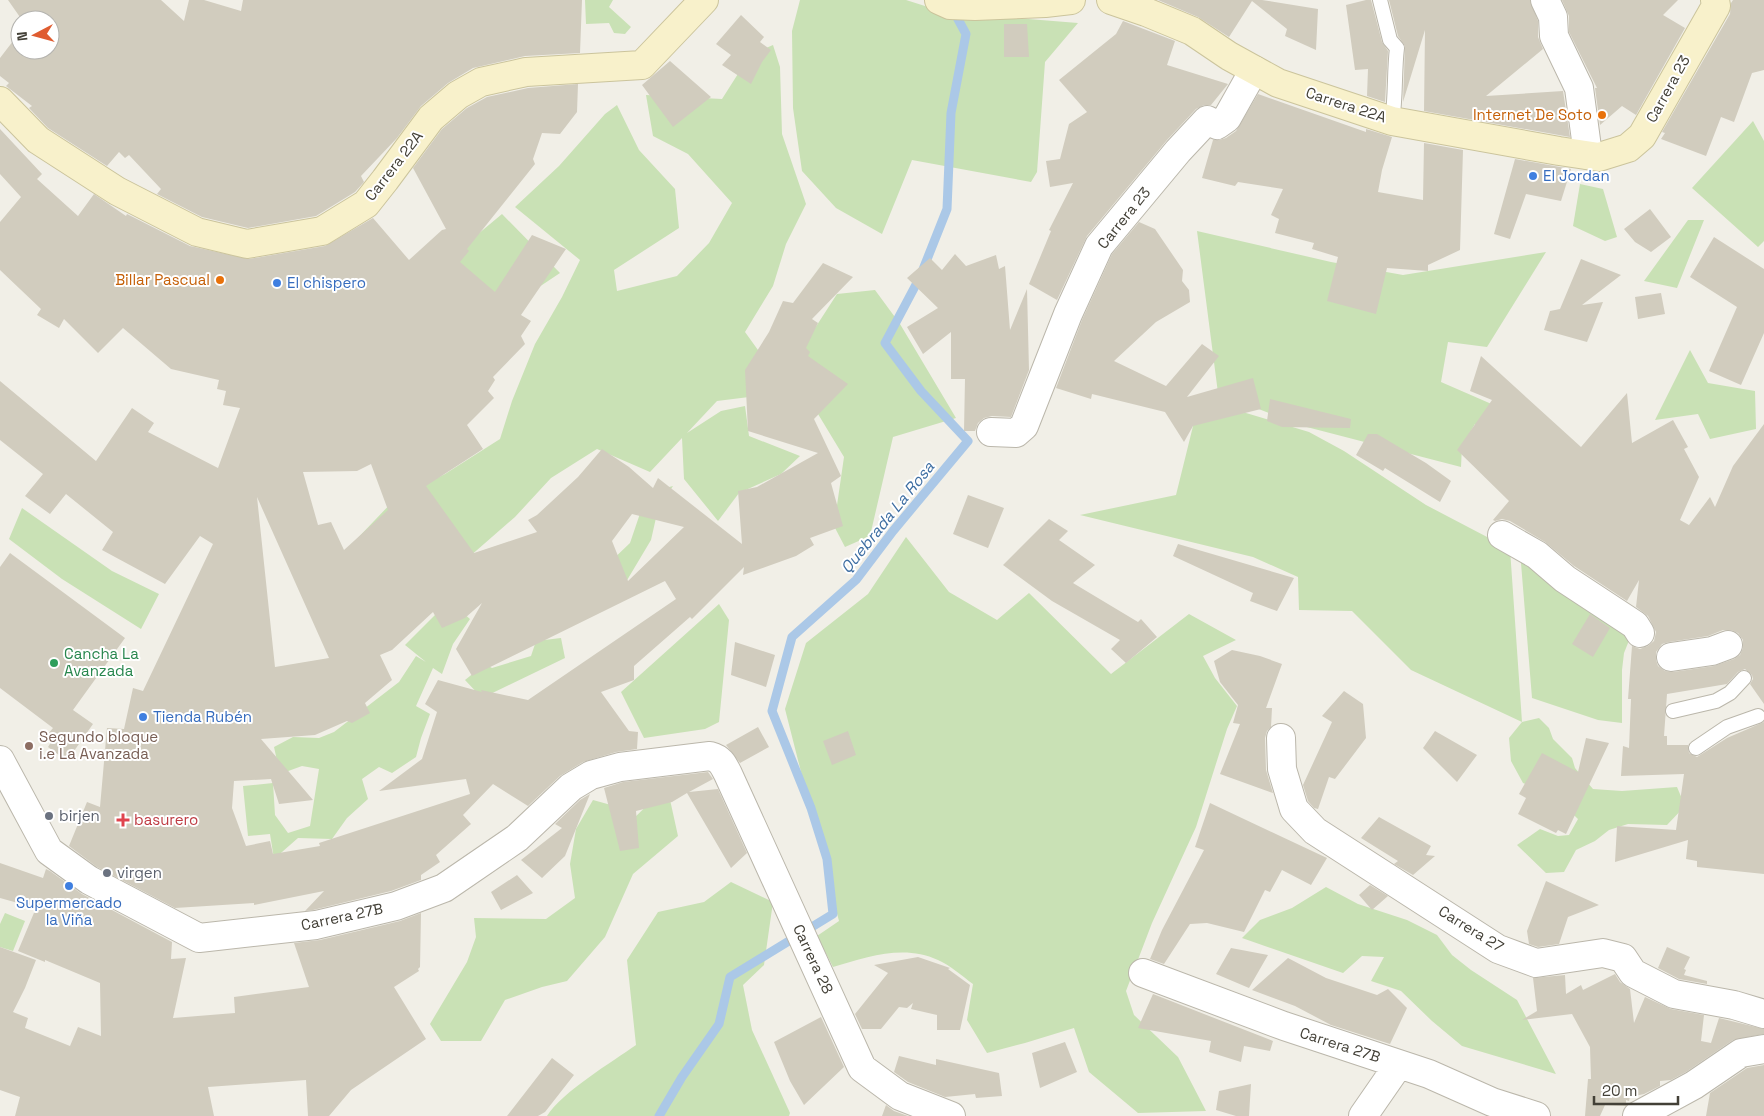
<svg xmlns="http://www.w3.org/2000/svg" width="1764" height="1116" font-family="'Space Grotesk',sans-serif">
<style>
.green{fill:#c9e1b5}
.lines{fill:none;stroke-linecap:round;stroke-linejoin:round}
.stream{stroke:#abc8e7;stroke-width:9}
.building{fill:#d1ccbe;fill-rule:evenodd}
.lane-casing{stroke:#bbb7ab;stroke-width:16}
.street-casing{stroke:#bbb7ab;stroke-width:30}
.secondary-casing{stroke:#cbc49c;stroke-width:30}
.lane{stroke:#fff;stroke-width:14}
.street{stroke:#fff;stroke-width:28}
.secondary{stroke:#f8f1cb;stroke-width:28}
.food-dot{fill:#e8710a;stroke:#fff;stroke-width:2}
.shop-dot{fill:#3f7fe0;stroke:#fff;stroke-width:2}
.leisure-dot{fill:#2e9e5b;stroke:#fff;stroke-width:2}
.education-dot{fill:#8d6e63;stroke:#fff;stroke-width:2}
.worship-dot{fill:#6b7280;stroke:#fff;stroke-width:2}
.health-dot{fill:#e0444e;stroke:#fff;stroke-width:2}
.labels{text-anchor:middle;stroke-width:4;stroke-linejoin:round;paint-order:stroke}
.street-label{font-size:15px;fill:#434037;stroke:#fff}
.food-label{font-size:15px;fill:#c56008;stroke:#fff;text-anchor:end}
.shop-label{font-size:15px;fill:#366cbe;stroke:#fff;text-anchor:start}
.leisure-label{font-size:15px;fill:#27864d;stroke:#fff;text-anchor:start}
.education-label{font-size:15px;fill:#785e54;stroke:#fff;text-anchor:start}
.worship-label{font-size:15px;fill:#5b616d;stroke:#fff;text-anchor:start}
.health-label{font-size:15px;fill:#be3a42;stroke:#fff;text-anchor:start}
.water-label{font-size:16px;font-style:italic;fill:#3e6ea2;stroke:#fff}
</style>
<rect width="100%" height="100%" fill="#f1efe7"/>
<!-- green -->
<path class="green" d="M585,0H613L609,7L631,27L625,34L614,33L609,23L586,24Z
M800,0H906L944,12L1078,23L1045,62L1037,172L1031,182L912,160L882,234L836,208L802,171L793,108L792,31Z
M773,45L780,67L782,134L806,204L786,244L773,286L745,332L763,357L806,342L837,294L875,290L900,324L956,418L893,437L870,536L845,547L834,526L844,457L818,414L757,396L717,401L687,433L721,411L745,406L749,436L800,456L781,474L739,493L718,521L684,479L682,438L650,472L597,449L551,478L515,517L445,578L353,543L396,498L445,474L500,439L512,401L535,344L562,297L580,260L515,207L559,166L605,114L617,105L639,150L675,189L679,228L614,270L617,291L677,276L709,243L732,203L688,154L653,136L646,95L722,99L750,55Z
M1753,121L1764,141V241L1758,247L1692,188Z
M1580,184L1603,189L1617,237L1605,241L1573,226Z
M502,214L560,273L469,334L429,275Z
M1688,220H1704L1677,288L1644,281Z
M1197,231L1331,262L1403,275L1546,252L1487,347L1448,342L1441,382L1503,409L1498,439L1475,424L1462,446L1461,467L1299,425L1218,393Z
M1690,350L1708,383L1755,391L1756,429L1710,439L1698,414L1655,420Z
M1246,413L1309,432L1344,451L1426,505L1510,549L1522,722L1539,718L1549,728L1553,739L1572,758L1575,768L1593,789L1622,791L1677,787L1685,806L1667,825L1628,824L1609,830L1595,841L1576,850L1564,872L1546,873L1517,845L1540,829L1558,836L1569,835L1578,819L1555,797L1523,783L1511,761L1509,738L1522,722L1411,670L1352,611L1299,610L1298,577L1253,557L1080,515L1176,495L1196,414Z
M673,486L658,509L651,540L617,597L607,565L630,543L647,493Z
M22,508L112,571L159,594L141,629L62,579L9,539Z
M906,537L949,592L997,620L1029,593L1111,674L1189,614L1236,640L1203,656L1215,678L1237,706L1227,729L1196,827L1152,923L1126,991L1134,1015L1178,1057L1206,1111L1138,1113L1089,1072L1074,1028L1025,1043L987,1053L967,1020L973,984C962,976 950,965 938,960C904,944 867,957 833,967L817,936L839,921L785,709L806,643L868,594Z
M1520,551L1628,625V643L1624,653L1622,670V723L1598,720L1532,698Z
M449,601L470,619L453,644L442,674L433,668L416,706L430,714L421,738L416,757L392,773L379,767L362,779L368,799L347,818L332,839L298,838L274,859L270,834L248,836L243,786L273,783L275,815L288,833L310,826L319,769L302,766L280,774L274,747L293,737L319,738L334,732L399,682L416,656L426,662L405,645Z
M719,604L729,620L719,722L705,729L644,738L621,692Z
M561,638L565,658L482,698L465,680L485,664L492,668L531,656L536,641Z
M667,786L678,836L633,874L605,937L567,981L542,987L505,1000L481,1041H441L430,1024L467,962L476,937L474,918L546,919L575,898L570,864L576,829L593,800L611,805L629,823Z
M731,882L773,902L764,965L743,985L752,1030L790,1113L789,1116H547C562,1092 612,1062 636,1045L627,960L658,912L704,902Z
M1326,887L1358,904L1407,920L1437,935L1452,955L1471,970L1517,1000L1556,1074L1462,1046L1432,1021L1401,991L1371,981L1384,957L1362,956L1343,973L1242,938L1260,920L1292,908Z
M5,913L25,921L13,951L0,947V924Z"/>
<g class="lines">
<!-- stream -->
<path class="stream" d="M659,1116L682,1077L719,1024L730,977L833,914L827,859L811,808L772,711L792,637L856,580L893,531L968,441L921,391L885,343L920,277L947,209L951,113L966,34L953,10"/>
</g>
<!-- building -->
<path class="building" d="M8,0H161L184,21L189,0H204L241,11L243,0H582L580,53L525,56L473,68L448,83L421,106L397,138L361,176L364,182L355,192L316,216L248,228L202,217L157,194L161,189L129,155L125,158L119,152L107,166L48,128L29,108L32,106L6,86L9,83L0,76V58L20,32V50H50V20H22Z
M1158,0H1262L1318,9L1316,50L1285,36L1287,29L1252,1L1229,37L1198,17Z
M1366,0H1371L1382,42L1388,51L1385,102L1367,96L1368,69L1355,70L1346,5Z
M1389,0H1530L1538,21V37L1543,49L1486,96L1563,91L1570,137L1424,111L1425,30L1403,102L1405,46L1398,36Z
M1562,0H1678L1663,15L1685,28L1636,115L1622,106L1600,125L1595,88H1597L1569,32V16Z
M1733,0H1764V70L1752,73L1734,122L1721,117L1706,156L1661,139L1665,133L1662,132L1730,14L1731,3Z
M741,15L764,37L760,42L771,50L762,62L751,84L722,65L731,55L716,44Z
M1123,21L1175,41L1167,65L1228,84L1211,105H1204L1196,109L1167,140L1087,236L1057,300L1029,284L1051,231L1049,230L1073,183L1050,187L1046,161L1060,159L1069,124L1087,112L1059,80L1116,34Z
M1004,24H1027L1029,57H1004Z
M670,61L711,97L673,127L642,85Z
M578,84L577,112L560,134L542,133L533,159L535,164L467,249L469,251L460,262L495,292L532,235L566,249L521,315L531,321L521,336L525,344L493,377L495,380L488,391L494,398L467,425L483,449L426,486L474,553L537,532L528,520L537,515L578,477L602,449L629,467L653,488L658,478L742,544L738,491L757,487L818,453L748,431L745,370L769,332L783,301L793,303L823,263L853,277L812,319L818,323L806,348L810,352L808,356L848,384L814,419L841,476L831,483L843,526L810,538L814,545L796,556L743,575L744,567L692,619L690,617L634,666V680L601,692L629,731L638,732L637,749L616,752L583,762L560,776L528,806L493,784L463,815L471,824L436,855L440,862L421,875V880L391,891L313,910L305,911L324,891L254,905V903L175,908L97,867L69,846L87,802L100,807L107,728L124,729L133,688L143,691L213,544L200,536L165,584L102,550L113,532L66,494L50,514L25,496L43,474L0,440V381L96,461L132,408L154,423L148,432L218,468L240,408L223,405L226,391L217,389L219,380L171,369L123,328L98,353L64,319L59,328L37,315L41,309L0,270V222L21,197L0,174V129L42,174L37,179L78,216L94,194L126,216L127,214L190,246L249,259L325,246L373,218L409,260L442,230L446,229L413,168L442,129L467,108L487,97L528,88ZM371,464L388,510L344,550L331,522L318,525L303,472L357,471ZM257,497L329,658L275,667ZM632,514L684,527L628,581L612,541ZM665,581L676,599L528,700L481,690L482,692L438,680L425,704L437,712L422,759L379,791L466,779L470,794L319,843L320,846L273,854L270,841L246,846L232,808L234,781L271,779L279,804L313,800L261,739L315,735L347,721L352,723L370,713L365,703L392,680L380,655L392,650L433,612L442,628L465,618L482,603L456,649L472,676Z
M1258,94L1366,132V129L1392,137L1382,170L1378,192L1423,200L1424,143L1463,150L1460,250L1428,265V271L1387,268L1376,314L1327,301L1338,257L1312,249L1314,243L1275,233L1279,219L1271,215L1283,189L1238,182L1235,186L1202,178L1213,140H1219L1226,138L1236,131Z
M1515,159L1571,169L1561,201L1526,194L1510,239L1494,234Z
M1650,209L1671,237L1651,252L1635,242L1624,229Z
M1139,222L1155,229L1183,270L1182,281L1189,290L1190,302L1156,322L1114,361L1166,386L1202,344L1219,356L1187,397L1253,378L1261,409L1193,426L1184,442L1165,412L1092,394L1091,399L1056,388L1082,320L1112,254Z
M1714,237L1764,269V333L1741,385L1709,371L1737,307L1690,277Z
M955,254L966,266L996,255L999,269L1005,266L1010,330L1027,289L1029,370L1011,417L992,416L984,418L978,423L975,431H964L965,379H951V332L923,354L907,327L938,308L907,278L930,258L942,270Z
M1581,259L1621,275L1582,305L1603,302L1587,342L1544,330L1550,311L1560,309Z
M1661,293L1665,314L1638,319L1635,297Z
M1481,356L1581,447L1627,393L1632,443L1673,420L1688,447L1684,449L1699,477L1680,520L1689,525L1710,497L1715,507L1733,466L1764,424V704L1750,684L1753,679L1752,675L1745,669L1738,672L1727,684L1667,694L1664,736H1667V745H1688L1689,753L1697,757L1727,738L1764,722V874L1697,867V861L1686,859L1688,840L1615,862L1617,826L1676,830L1684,774L1621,776L1623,746L1629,748L1631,699H1628L1632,646L1640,649L1648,646L1654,641L1656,632L1648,616L1636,607L1639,580L1627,601L1574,566L1545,542L1510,521L1502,519L1495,521L1493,520L1509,501L1457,450L1492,400L1470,391ZM1723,630H1731L1738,633L1743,640V648L1740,655L1734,659L1714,666L1673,672L1665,671L1658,666L1656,660V652L1662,644L1669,642L1708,636Z
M1270,399L1351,419L1350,428L1282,427L1267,421Z
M1368,434H1377L1426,463L1451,481L1440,502L1385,468L1383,471L1356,455Z
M968,495L1004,508L988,548L953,534Z
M1049,519L1068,531L1059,540L1095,565L1073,583L1138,622L1141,619L1157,637L1126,663L1111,649L1120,640L1052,601L1003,565Z
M1178,544L1294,578L1277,611L1250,601L1253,593L1173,556Z
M10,553L125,638L73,710L93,724L67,761L48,747L53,739L47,735L53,728L0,688V567Z
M1590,614L1610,628L1593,657L1572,644Z
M735,642L775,655L766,687L731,675Z
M1232,650L1260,656L1282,664L1266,708H1272L1271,727L1267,731L1265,738L1266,770L1273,793L1220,774L1240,724L1233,723L1238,705L1220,682L1214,661Z
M1344,691L1363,704L1366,738L1335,779L1329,777L1318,809L1314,808L1308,801L1303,785L1332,722L1322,716Z
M758,727L769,747L740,763L726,745Z
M848,731L856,755L832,765L823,741Z
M1435,731L1477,755L1457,782L1423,748Z
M1586,738L1609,743L1566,834L1558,830L1556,833L1518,814L1526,798L1519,794L1542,753L1578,772Z
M708,772L713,779L689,792L718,789L747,853L731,868L687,793L672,802L636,811L639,848L620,851L604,788L623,782Z
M590,794L565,856L542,878L521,860L562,828L555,824L580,800Z
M1210,803L1327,858L1311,885L1282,870L1270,892L1265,890L1244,932L1207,923L1190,924L1164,964L1150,959L1162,930L1204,850L1195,847Z
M1379,817L1431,846L1426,855L1435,856L1413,875L1394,864L1398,861L1361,838Z
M0,863L43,878L46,869L50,871L82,894L172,942L171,959L186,958L173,1018L235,1013L234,997L309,987L294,943L320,940L400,921L421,913L420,967L418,969L419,971L394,987L426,1039L351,1090L329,1116H308L306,1080L208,1087L214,1116H15L20,1097L0,1090V947L36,960L25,988L13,1012L28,1018L25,1028L70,1046L78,1027L101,1036L100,983L45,960V962L18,951L36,908L0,898Z
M517,875L533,893L501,910L491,892Z
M1546,881L1599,905L1568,917L1559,944L1538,947L1529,944L1527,931Z
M1370,885L1388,896L1372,910L1359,895Z
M1667,947L1690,957L1684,969L1686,970L1684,975L1707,981V984L1679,979L1658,968Z
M1231,948L1268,955L1249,988L1216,974Z
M918,957L950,968L948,969L970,985L960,1030H937V1015L911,1009L913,1003L907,1008L899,1007L881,1029H862L855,1014L888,973L874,965Z
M1288,958L1326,978L1377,995L1388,989L1407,1008L1390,1044L1331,1025L1295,1006L1252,990Z
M1615,974L1620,982L1630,989L1634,1023L1645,997L1671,1009L1704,1015L1701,1041L1711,1043L1719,1018L1764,1029V1034L1733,1040L1686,1072L1671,1080L1660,1081V1086L1644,1094L1630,1097L1629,1101L1626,1100V1106L1605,1105L1600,1116H1585L1588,1079H1591L1590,1047L1572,1014L1522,1020L1537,1011L1533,978L1565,975L1566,994L1581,985L1583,990Z
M1153,994L1273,1041L1270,1051L1244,1046L1241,1062L1209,1052L1211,1041L1138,1028Z
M821,1017L844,1067L804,1105L790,1081L774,1042Z
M1065,1042L1077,1072L1040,1088L1032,1053Z
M899,1056L936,1065V1059L999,1073L1002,1096L976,1098L975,1094L945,1097L908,1082L894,1072Z
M552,1058L574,1075L545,1112L538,1116H507Z
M1764,1065V1116H1706L1710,1093L1747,1068Z
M1251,1084L1249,1116H1236L1216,1110L1219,1091Z
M886,1105L894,1111L908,1116H882Z"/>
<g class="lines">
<!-- lane casing -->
<g class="lane-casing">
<path id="lane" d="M1380,0L1390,40L1397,48C1394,72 1396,97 1392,121
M1673,711L1716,701L1730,693L1744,678
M1696,748L1727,727L1758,716"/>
</g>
<!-- street casing -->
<g class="street-casing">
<path id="street" d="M1545,0L1553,17L1554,36L1579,88L1588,155
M991,432L1016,433L1024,426L1068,314L1099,246L1178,151L1207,120L1217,125L1227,118L1254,70
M1502,535L1537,555L1565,579L1635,625L1640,633
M1671,657L1712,651L1728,645
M1281,738L1282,769L1294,809L1315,831L1498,949L1536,963L1603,953L1623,958L1633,973L1674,994L1734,1005L1764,1014
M0,760L49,851L89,880L199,938L316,925L396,906L444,888L517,838L571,787L591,775L620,767L710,756C721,759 723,764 728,774L862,1068L900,1096L951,1116
M1143,973L1284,1026L1429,1074L1492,1102L1536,1116
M1363,1116L1399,1064
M1637,1116L1694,1085L1741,1053L1764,1049"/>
</g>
<!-- secondary casing -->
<g class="secondary-casing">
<path id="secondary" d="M939,0L950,5L975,6L1045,3L1071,0
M1111,0L1146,12L1192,31L1229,56L1278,83L1392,121L1559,151L1599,157L1628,148L1642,136L1716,6L1715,0
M0,101L38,140L117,191L197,232L247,244L322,231L366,204L385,180L431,118L458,95L481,82L526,72L642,65L704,0"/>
</g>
<!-- lane -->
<use href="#lane" class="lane"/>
<!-- street -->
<use href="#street" class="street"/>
<!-- secondary -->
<use href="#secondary" class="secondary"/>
</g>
<!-- markers -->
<g class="food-dot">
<circle cx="1602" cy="115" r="5"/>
<circle cx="220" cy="280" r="5"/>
</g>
<g class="shop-dot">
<circle cx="1533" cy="176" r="5"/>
<circle cx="277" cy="283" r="5"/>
<circle cx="143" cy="717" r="5"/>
<circle cx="69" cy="886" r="5"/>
</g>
<circle class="leisure-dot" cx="54" cy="663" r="5"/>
<circle class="education-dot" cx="29" cy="746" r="5"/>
<g class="worship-dot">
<circle cx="49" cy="816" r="5"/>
<circle cx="107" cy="873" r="5"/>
</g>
<path class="health-dot" d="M120.5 812.5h5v5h5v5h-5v5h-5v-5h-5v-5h5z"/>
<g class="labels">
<!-- street labels -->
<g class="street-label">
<text transform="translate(1668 89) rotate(-61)" y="5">Carrera 23</text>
<text transform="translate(1346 105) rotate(18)" y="5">Carrera 22A</text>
<text transform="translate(394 166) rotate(-52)" y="5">Carrera 22A</text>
<text transform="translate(1124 218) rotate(-51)" y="5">Carrera 23</text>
<text transform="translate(342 917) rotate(-12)" y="5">Carrera 27B</text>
<text transform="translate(1471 929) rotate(32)" y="5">Carrera 27</text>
<text transform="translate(813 959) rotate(65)" y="5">Carrera 28</text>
<text transform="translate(1340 1045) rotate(18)" y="5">Carrera 27B</text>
</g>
<!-- food labels -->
<g class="food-label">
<text x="1592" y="120">Internet De Soto</text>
<text x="210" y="285">Billar Pascual</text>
</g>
<!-- shop labels -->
<g class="shop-label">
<text x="1543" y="181">El Jordan</text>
<text x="287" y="288">El chispero</text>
<text x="153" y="722">Tienda Rubén</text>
<text x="69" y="908" text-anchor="middle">Supermercado<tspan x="69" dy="17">la Viña</tspan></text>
</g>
<!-- leisure labels -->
<g class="leisure-label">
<text x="64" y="659">Cancha La<tspan x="64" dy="17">Avanzada</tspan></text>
</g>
<!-- education labels -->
<g class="education-label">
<text x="39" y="742">Segundo bloque<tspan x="39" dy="17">i.e La Avanzada</tspan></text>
</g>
<!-- worship labels -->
<g class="worship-label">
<text x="59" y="821">birjen</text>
<text x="117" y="878">virgen</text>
</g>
<!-- health labels -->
<g class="health-label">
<text x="134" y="825">basurero</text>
</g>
<!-- water labels -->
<g class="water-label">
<text transform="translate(887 517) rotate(-51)" y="6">Quebrada La Rosa</text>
</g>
</g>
<!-- north arrow -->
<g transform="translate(35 35) rotate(264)"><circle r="24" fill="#ffffff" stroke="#b4b3af"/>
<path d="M0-4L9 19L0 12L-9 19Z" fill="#df5c30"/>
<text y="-8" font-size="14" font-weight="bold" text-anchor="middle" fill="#434037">N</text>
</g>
<!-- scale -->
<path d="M1594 1096v8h84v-8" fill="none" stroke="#434037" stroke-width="2.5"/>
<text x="1602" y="1096" font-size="15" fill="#434037" stroke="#ffffff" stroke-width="4" paint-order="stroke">20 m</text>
</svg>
